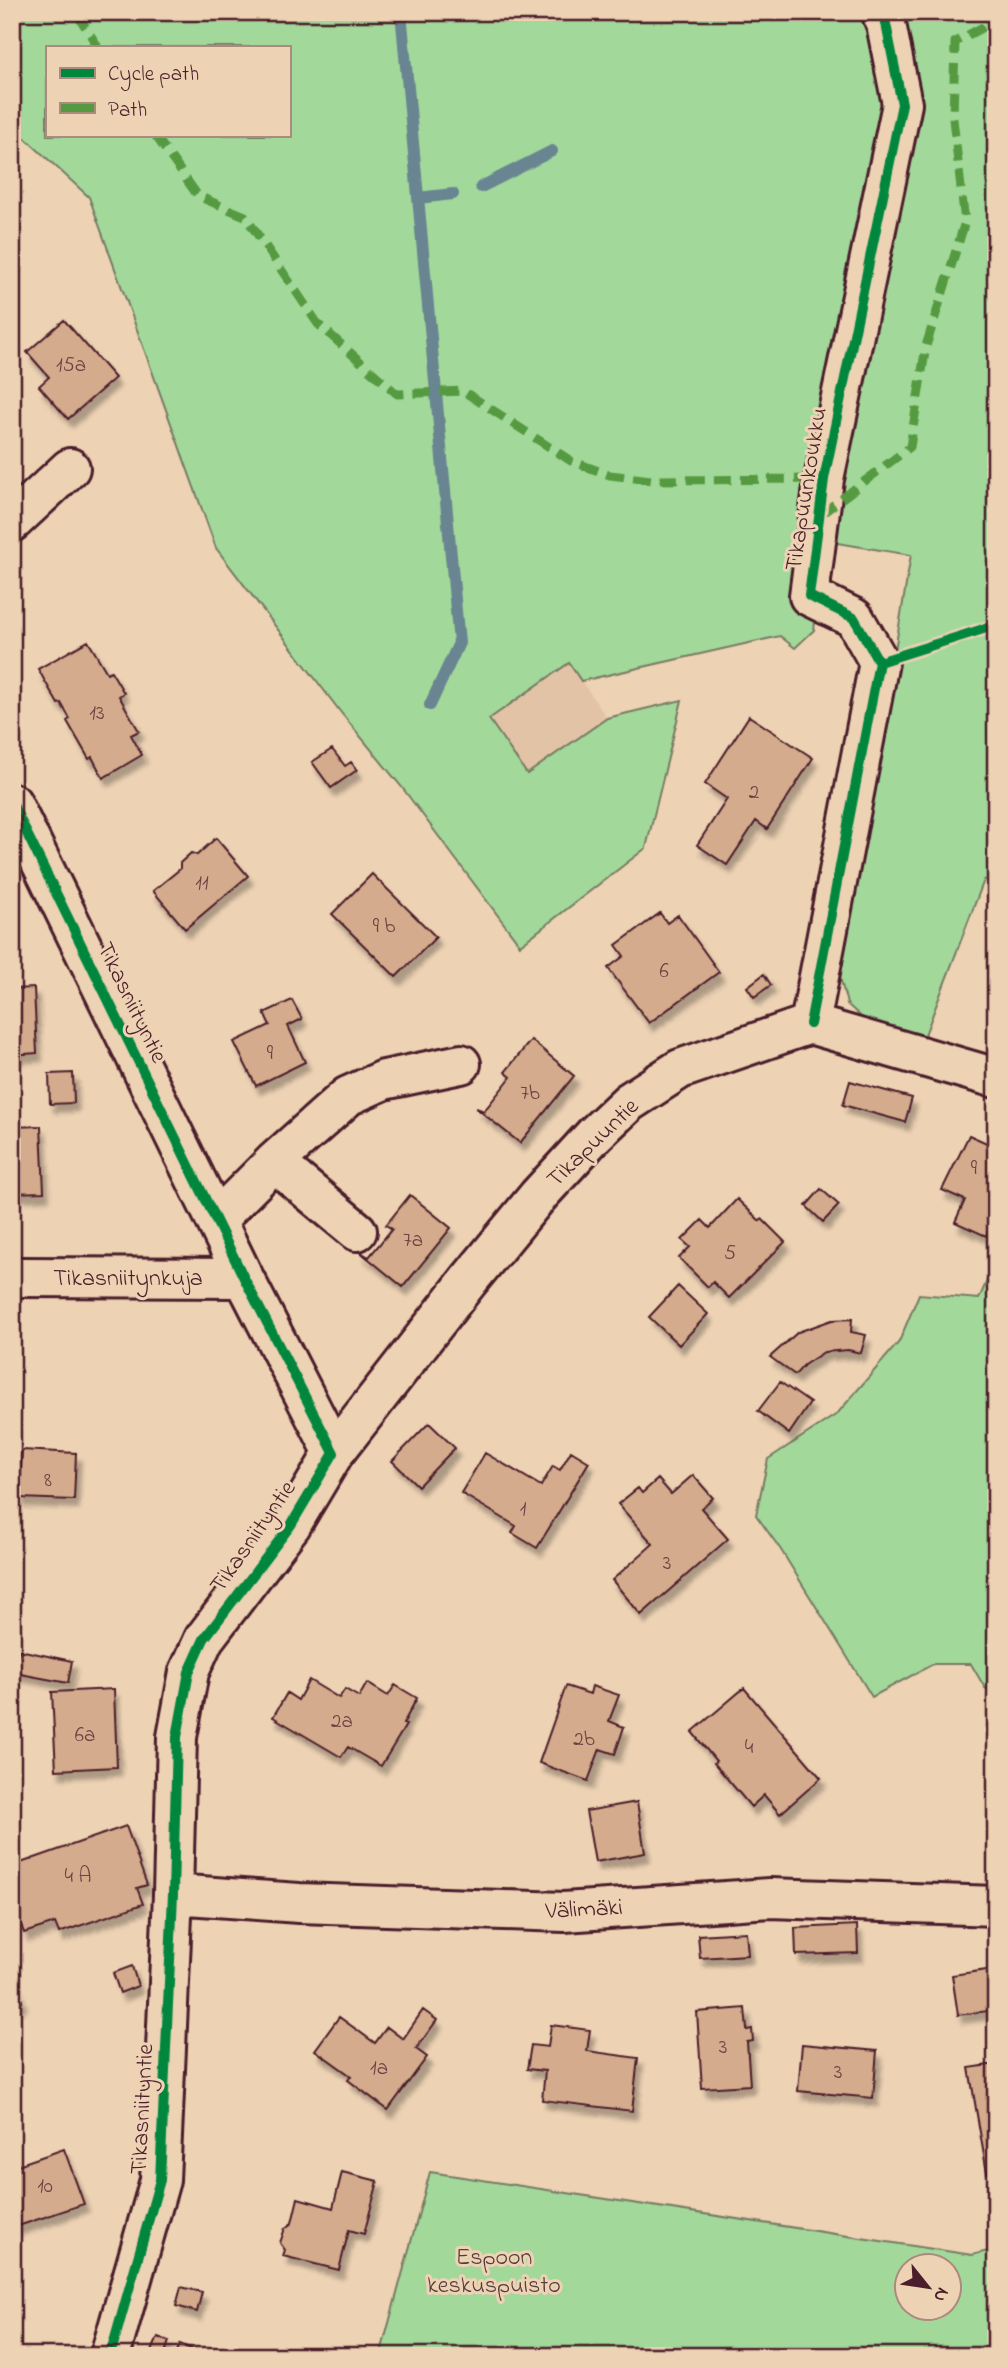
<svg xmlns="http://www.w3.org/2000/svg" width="1008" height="2368" font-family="'Indie Flower',sans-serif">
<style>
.built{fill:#e3c3a6}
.green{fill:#a3d89b;stroke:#767c63;stroke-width:2;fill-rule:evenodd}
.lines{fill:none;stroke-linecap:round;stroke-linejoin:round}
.stream{stroke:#678591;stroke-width:12}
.building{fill:#d4ab8c;stroke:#4a1f2b;stroke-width:2;filter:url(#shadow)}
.minor-casing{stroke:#4a1f2b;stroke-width:44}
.minor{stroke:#edd2b4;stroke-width:38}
.quiet{stroke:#559a41;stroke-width:9;stroke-dasharray:18 9;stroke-linecap:butt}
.cycleway-casing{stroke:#edd2b4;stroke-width:15}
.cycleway{stroke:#00873e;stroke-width:10}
.labels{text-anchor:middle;stroke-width:6;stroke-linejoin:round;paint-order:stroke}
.number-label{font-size:21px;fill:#6c4243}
.street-label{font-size:24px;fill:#4a1f2b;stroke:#edd2b4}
.park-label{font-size:24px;fill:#573b3c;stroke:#edd2b4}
</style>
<defs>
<filter id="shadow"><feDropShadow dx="4.5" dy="8" stdDeviation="2" flood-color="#0004"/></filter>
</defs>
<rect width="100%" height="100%" fill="#edd2b4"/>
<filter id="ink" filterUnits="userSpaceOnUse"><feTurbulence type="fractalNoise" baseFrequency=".0143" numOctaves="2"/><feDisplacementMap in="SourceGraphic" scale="14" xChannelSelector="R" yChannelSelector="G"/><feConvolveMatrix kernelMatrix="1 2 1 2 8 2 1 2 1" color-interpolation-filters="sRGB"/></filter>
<g filter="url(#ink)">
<!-- built -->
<path class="built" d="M569,663L607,718L526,774L489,719Z"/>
<!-- green -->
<path class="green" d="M12,12H996V879L984,880L923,1040L870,1025L847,1004L840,977L911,555L825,541L814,630L795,648L780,636L581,681L569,663L489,719L527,774L607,718L682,700L646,848L520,945L401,786L342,714L216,548L89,197L12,126ZM47,47H289V135H47Z
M996,1260V1693L985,1688L971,1664H933L872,1697L781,1550L756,1515L768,1459L837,1414L899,1342L919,1294L979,1299Z
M430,2172L972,2255L996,2249V2356H380ZM906,2266H948V2308H906Z"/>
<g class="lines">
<!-- stream -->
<path class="stream" d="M401,12L459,643L430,705
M481,187L552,151
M418,198L453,194"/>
</g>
<!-- building -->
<path class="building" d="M64,320L115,378L68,419L39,386L49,377L27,352Z
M88,641L107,673L111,671L124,693L119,696L139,731L131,735L142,755L103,778L92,757L89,759L67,721L70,719L61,703L58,704L38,669Z
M749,716L813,758L767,829L756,821L727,865L697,845L727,799L705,784Z
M332,749L345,766L351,762L357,770L331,788L312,762Z
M216,838L248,876L185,929L153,891L180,869V863L191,853L197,855Z
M372,874L436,937L396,977L332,914Z
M660,913L667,923L678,915L719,972L649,1023L608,968L624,956L616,945Z
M764,974L771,985L754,997L747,987Z
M34,988L37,1053L12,1055V989Z
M292,1000L302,1019L288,1026L305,1062L256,1086L234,1042L270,1025L264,1013Z
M531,1040L574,1076L520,1143L476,1108L484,1111L511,1077L505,1072Z
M73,1073L74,1103L50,1104L49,1074Z
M850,1081L912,1098L905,1122L843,1105Z
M41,1126L44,1192L12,1193V1127Z
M969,1135L991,1145L996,1135V1215L986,1236L955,1222L965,1200L942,1190Z
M821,1189L839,1205L823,1222L806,1206Z
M410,1195L451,1228L403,1287L359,1251L369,1257L392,1229L386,1225Z
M737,1199L760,1221L762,1219L785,1242L729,1298L713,1282L708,1287L679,1258L690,1247L682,1240L702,1220L710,1228Z
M678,1286L708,1314L679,1345L649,1317Z
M852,1319L851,1332L866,1335L861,1353L848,1350L824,1352L804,1365L795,1375L770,1357L798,1332L832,1320Z
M780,1382L810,1403L789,1434L758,1411Z
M429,1423L455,1448L418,1486L392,1461Z
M22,1450L76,1453L74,1500L19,1498Z
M571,1451L589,1462L537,1548L512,1533L516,1526L461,1493L485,1453L541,1486L553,1466L560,1470Z
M693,1475L713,1498L701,1508L728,1539L641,1615L612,1580L653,1544L618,1504L638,1488L642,1493L658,1479L671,1494Z
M19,1650L72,1661L68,1683L15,1673Z
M309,1680L339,1698L345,1689L359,1697L367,1683L388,1696L395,1685L417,1698L403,1724L406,1725L381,1766L348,1747L341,1757L273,1717L287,1693L298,1700Z
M566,1686L590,1694L592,1686L619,1695L609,1721L624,1727L615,1754L600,1749L588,1781L539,1763Z
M744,1688L821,1778L780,1814L764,1795L751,1807L714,1763L716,1761L692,1732Z
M114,1689L117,1767L56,1770L52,1692Z
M637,1802L645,1853L595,1862L586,1811Z
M126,1826L147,1885L137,1888L143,1904L59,1933L55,1923L24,1933L12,1899V1866Z
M857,1925L858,1953L796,1955L795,1928Z
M746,1932L748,1955L700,1958L698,1935Z
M132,1966L138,1986L120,1993L113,1973Z
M994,1969L996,2010L958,2015L952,1975Z
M12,1975L22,2002L12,2006Z
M745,2008L747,2030L752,2029L753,2041L747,2042L750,2085L702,2088L697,2012Z
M423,2010L437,2020L416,2049L427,2057L388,2110L348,2080L351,2076L315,2050L339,2017L375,2043L387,2027L403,2039Z
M551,2025L590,2030L587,2051L638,2058L632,2111L542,2100L545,2071L527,2069L531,2045L548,2047Z
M802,2044L877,2051L873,2098L798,2091Z
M996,2064V2171L987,2173L969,2068Z
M64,2149L84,2204L12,2228V2167Z
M342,2172L378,2181L364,2234L349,2230L339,2270L283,2256L285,2250L280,2243L285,2228L292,2223L298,2198L333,2208Z
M181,2287L202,2292L197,2312L176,2306Z
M158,2337L169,2341L164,2356H150Z
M180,2344L208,2356H175Z"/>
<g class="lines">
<!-- minor casing -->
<g class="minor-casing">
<path id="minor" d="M12,522L70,468
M12,803L244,1278L334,1453L291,1525L204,1639L189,1672L177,1737L173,1894L160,2180L110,2356
M810,1024L879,662L854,618L809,596L824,479L902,104L886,24L881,12
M274,1162L357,1231
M216,1220L274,1162L348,1096L384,1080L461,1064
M17,1277L244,1278
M334,1453L469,1280L538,1196L595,1134L629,1102L680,1069L810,1024L996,1078
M173,1894L299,1903L564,1912L770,1898L996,1906"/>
</g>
<!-- minor -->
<use href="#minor" class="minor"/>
<!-- quiet -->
<path class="quiet" d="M76,12L98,47
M155,135L198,196L245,216L318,324L397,394L463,391L571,461L610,475L652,480L824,479
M820,515L910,447L926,346L965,222L953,119L955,42L996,20"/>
<!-- cycleway casing -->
<g class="cycleway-casing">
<path id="cycleway" d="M879,662L996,625
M12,803L244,1278L334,1453L291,1525L204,1639L189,1672L177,1737L173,1894L160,2180L110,2356
M810,1024L879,662L854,618L809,596L824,479L902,104L886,24L881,12"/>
</g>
<!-- cycleway -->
<use href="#cycleway" class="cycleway"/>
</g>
</g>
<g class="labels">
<!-- number labels -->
<g class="number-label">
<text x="71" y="371">15a</text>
<text x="97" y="719">13</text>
<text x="754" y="798">2</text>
<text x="202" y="889">11</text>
<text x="384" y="932">9 b</text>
<text x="664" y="977">6</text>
<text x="270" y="1059">9</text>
<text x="530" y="1099">7b</text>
<text x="974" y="1174">9</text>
<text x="413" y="1246">7a</text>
<text x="730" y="1259">5</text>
<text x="48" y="1486">8</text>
<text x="523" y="1515">1</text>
<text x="667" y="1569">3</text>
<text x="342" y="1727">2a</text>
<text x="85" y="1741">6a</text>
<text x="584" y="1745">2b</text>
<text x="749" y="1753">4</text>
<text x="78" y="1882">4 A</text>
<text x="723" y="2053">3</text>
<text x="379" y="2074">1a</text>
<text x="838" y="2078">3</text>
<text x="45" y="2192">10</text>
</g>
<!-- street labels -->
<g class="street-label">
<text transform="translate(805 489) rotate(-81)" y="8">Tikapuunkoukku</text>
<text transform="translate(133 1002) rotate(64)" y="8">Tikasniityntie</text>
<text transform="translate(592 1142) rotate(-44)" y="8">Tikapuuntie</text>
<text x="128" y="1285">Tikasniitynkuja</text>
<text transform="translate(252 1536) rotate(-55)" y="8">Tikasniityntie</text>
<text transform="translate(584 1908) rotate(-3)" y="8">Välimäki</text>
<text transform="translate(141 2109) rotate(-87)" y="8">Tikasniityntie</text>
</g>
<!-- park labels -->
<g class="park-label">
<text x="494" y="2264">Espoon<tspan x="494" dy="28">keskuspuisto</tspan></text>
</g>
</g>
<!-- margin -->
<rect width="1008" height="2368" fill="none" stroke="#edd2b4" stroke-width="42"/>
<rect x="21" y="21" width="966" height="2326" fill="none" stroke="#4a1f2b" stroke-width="2.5" filter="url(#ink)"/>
<!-- legend -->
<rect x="46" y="46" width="245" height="91" fill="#edd2b4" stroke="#ac8a7d" stroke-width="2"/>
<rect x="60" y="68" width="35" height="10" fill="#00873e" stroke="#ac8a7d" stroke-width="2"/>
<text x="108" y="80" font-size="21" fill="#4a1f2b">Cycle path</text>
<rect x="60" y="103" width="35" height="10" fill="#559a41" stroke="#ac8a7d" stroke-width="2"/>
<text x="108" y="116" font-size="21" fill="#4a1f2b">Path</text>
<!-- north arrow -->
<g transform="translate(928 2287) rotate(120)"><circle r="33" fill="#edd2b4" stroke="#ac8a7d" stroke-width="2"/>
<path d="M0-5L12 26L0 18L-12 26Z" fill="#4a1f2b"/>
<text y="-10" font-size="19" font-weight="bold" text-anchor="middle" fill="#4a1f2b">N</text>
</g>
</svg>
